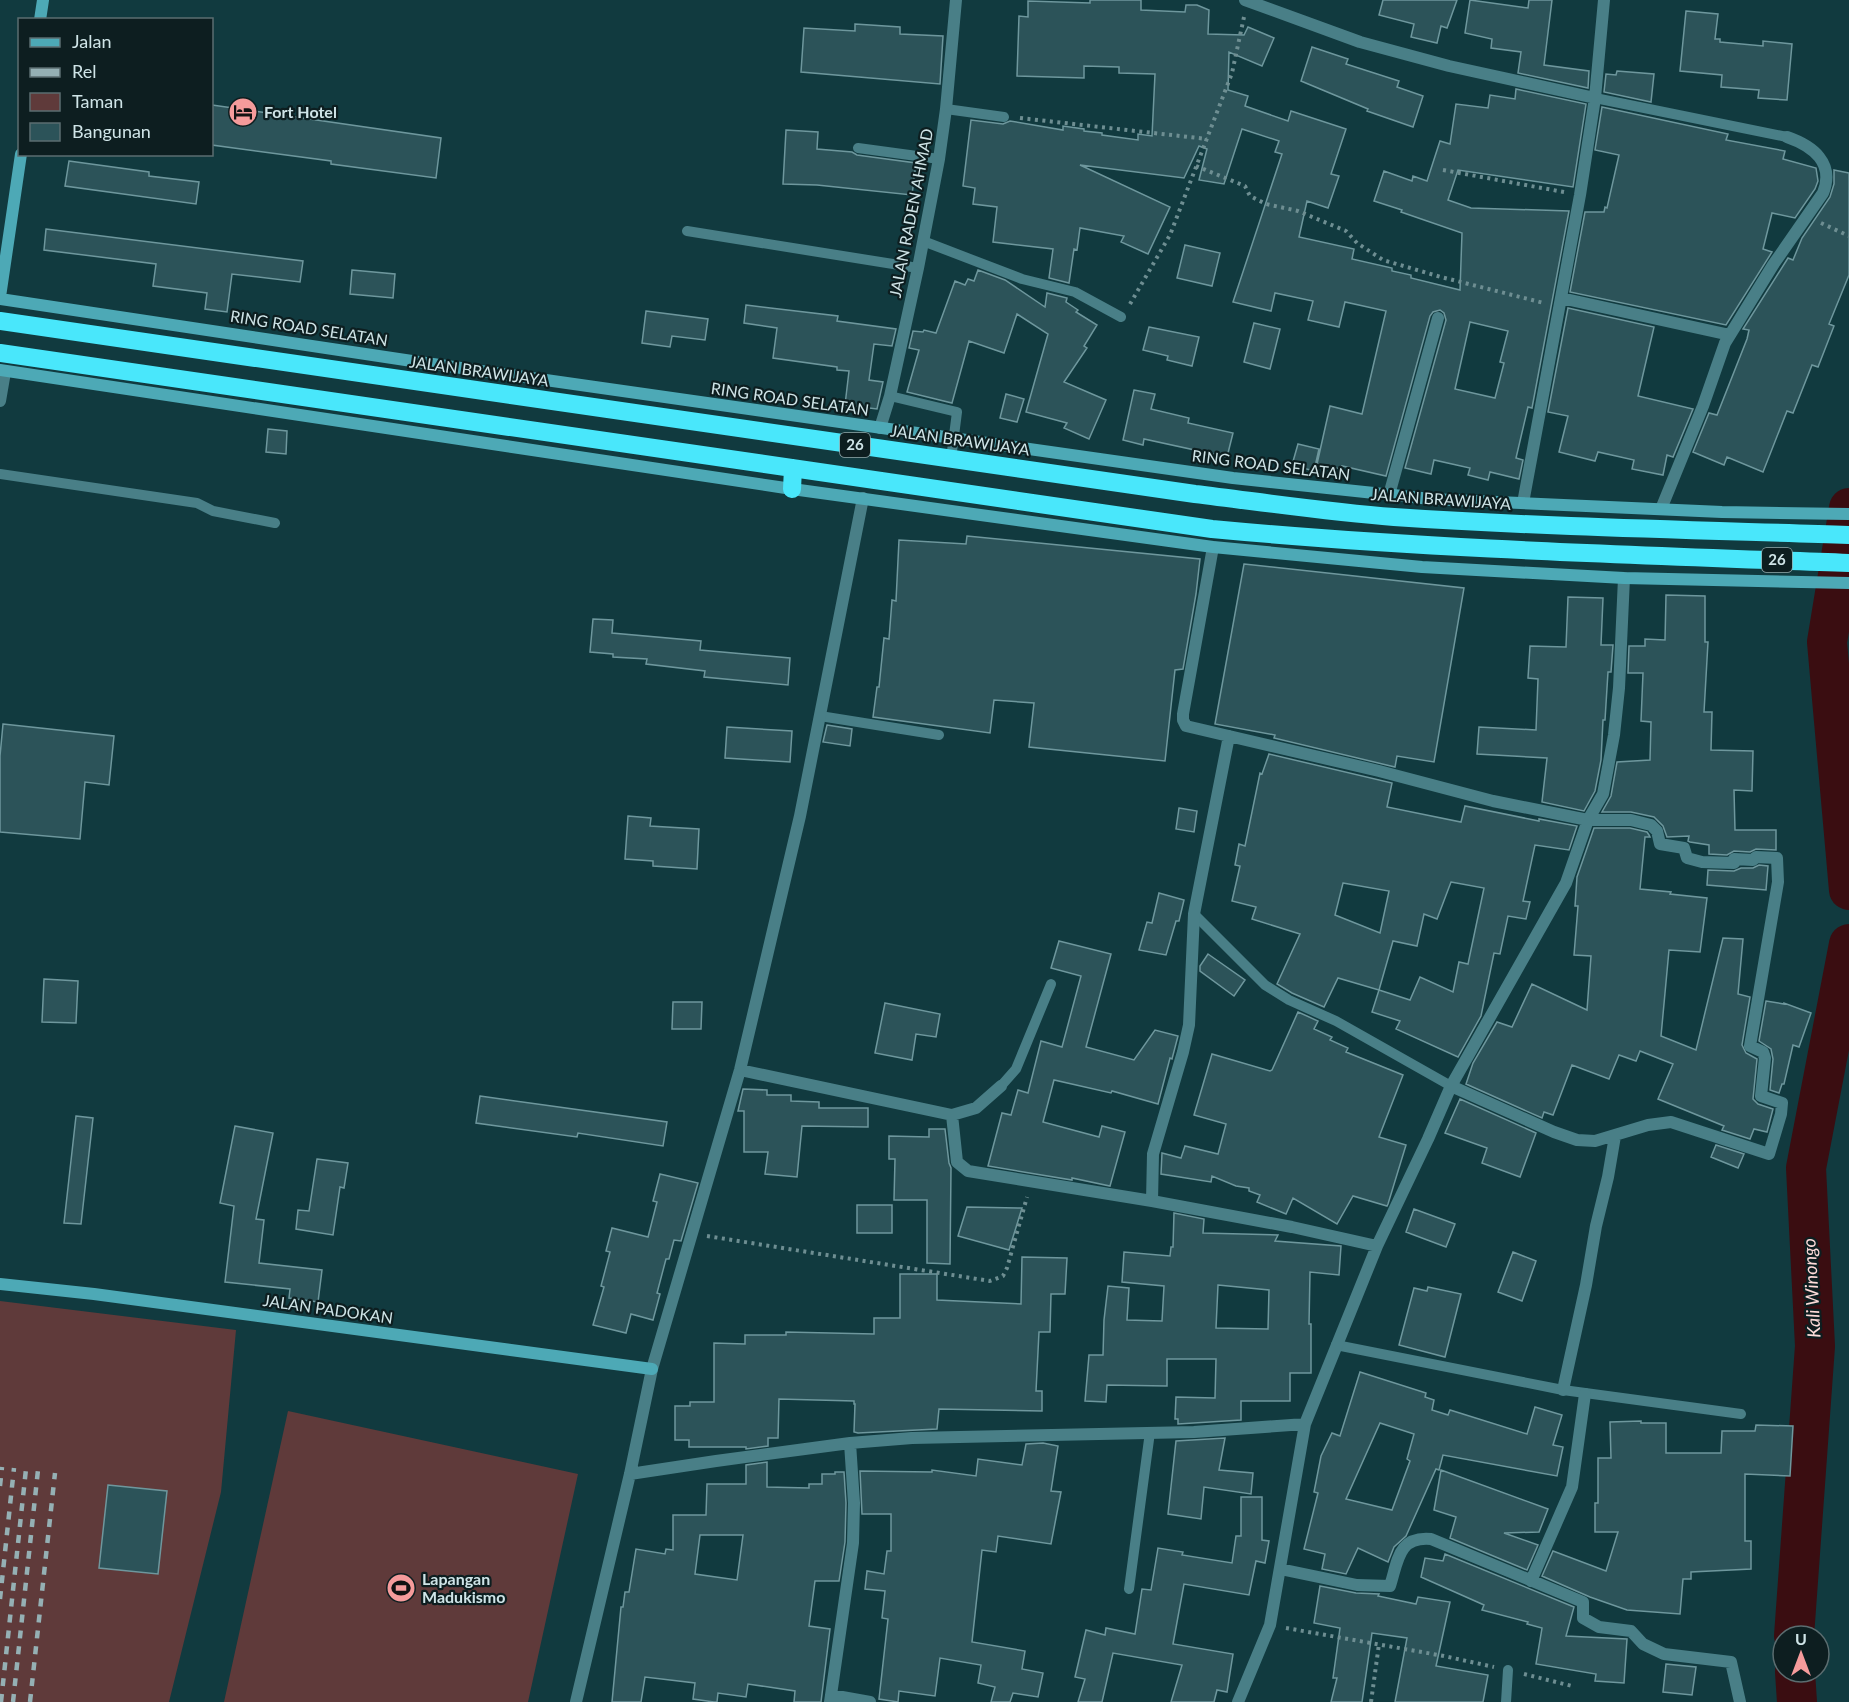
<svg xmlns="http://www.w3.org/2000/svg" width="1849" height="1702" font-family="Lato,sans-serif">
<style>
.green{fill:#5f3a3a}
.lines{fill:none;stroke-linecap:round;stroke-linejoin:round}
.river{stroke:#3a0d11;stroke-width:40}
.building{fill:#2c5359;stroke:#6e979d;stroke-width:1.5;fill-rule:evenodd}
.path{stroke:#6e8e92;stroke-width:4;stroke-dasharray:3 4.5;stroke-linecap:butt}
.lane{stroke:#497f87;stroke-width:10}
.street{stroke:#497f87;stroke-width:12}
.secondary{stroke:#4da9b6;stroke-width:12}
.highway{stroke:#49e7fb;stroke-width:18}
.rail{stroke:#95b0b4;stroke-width:4.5;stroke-dasharray:8 8;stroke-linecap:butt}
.labels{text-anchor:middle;stroke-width:4.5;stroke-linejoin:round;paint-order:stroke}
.shield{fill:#0d1e20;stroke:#95a9ab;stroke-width:1.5}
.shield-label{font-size:15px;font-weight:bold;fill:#cfe4e7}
.poi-label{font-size:16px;font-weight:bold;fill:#cfe4e7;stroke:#0d1e20;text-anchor:start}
.street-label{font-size:16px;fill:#cfe4e7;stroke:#0d1e20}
.water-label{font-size:18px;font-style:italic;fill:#fedbd9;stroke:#0d1e20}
</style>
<rect width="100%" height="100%" fill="#113a3f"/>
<!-- green -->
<path class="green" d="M0,1301L236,1330L221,1492L169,1702H0Z
M288,1411L578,1474L528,1702H224Z"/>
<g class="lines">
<!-- river -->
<path class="river" d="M1849,508L1827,642L1849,890
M1794,1636L1815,1346L1806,1168L1849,944
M1795,1672L1797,1702"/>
</g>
<!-- building -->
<path class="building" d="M1090,0H1141V10L1185,12L1186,5H1197L1209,10L1208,34L1244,35L1248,27L1274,38L1262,66L1229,52L1228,90L1248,96L1245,106L1288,121L1291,111L1346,129L1331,174L1339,176L1328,208L1307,201L1299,237L1354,249L1352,259L1392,268V271L1411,275V278L1460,290L1462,233L1401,212L1402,210L1374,201L1384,171L1412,181L1413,176L1427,181L1440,141L1450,144L1456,104L1488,108L1490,95L1515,99L1516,89L1586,104L1573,187L1458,170L1448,200L1471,208L1569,211L1532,408L1528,407L1516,458L1523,460L1519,479L1490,472L1488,480L1468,475L1470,468L1434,460L1431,474L1405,468L1446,320L1444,313L1440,310L1433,312L1430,316L1386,476L1342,466L1341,469L1317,464L1330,406L1362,414L1386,311L1345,302L1339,327L1308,320L1313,301L1275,293L1271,311L1233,302L1282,154L1275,152L1279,141L1242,129L1224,184L1199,180L1207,149L1199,146L1184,178L1080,165L1170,207L1148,254L1121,242L1124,236L1080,228L1077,250L1074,249L1069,283L1049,278L1053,249L993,242L997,207L973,204L975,188L963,186L971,120L1003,124L1010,121L1063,130V126L1084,129V131L1102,133V135L1138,140V134L1152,136L1155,74L1119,73V67L1084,66V78L1017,76L1019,16L1028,17V1L1090,3ZM1470,322L1508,331L1500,362L1504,363L1495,398L1455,389Z
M1383,0H1457L1447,28L1441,26L1437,43L1411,37L1414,24L1379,15Z
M1470,0L1528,8L1529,0H1552L1544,65L1589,71L1588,88L1518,73L1521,52L1491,48L1492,39L1465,33Z
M1686,11L1718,14L1715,39H1720V42L1763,46V41L1792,44L1787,100L1758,98L1759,90L1721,87L1722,75L1680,71Z
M855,24L900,27V34L943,36L940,84L801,72L804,28L855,31Z
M1312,47L1348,59L1346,64L1399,81L1397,87L1423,96L1413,127L1367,111L1368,109L1301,81Z
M1617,71L1654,74L1651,102L1604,92L1606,74L1616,75Z
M212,105L441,138L436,178L331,164V161L212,145Z
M1602,107L1728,134L1726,140L1785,151L1783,159L1816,168L1818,181L1815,189L1795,218L1772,213L1763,249L1772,252L1726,325L1570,292L1585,212H1604L1605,207L1607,208L1619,155L1595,150Z
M786,130L818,132L817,149L852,152L857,155L916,163L912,195L817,185L783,184Z
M69,161L149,172V176L199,182L196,204L65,186Z
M1834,170L1849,173V275L1829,324L1834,326L1818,367L1812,365L1793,413L1787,411L1763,472L1727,457L1724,465L1693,452L1709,413L1717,415L1747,339L1749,330L1743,329L1788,258L1793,260L1802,238L1830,197L1834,184Z
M46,229L303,261L300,282L232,274L227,312L205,309L207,293L153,286L156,264L44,250Z
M1185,245L1220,253L1212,286L1177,278Z
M352,270L395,274L393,298L350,294Z
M978,270L1005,280L1045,307L1047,293L1067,298L1066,302L1078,310L1076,312L1097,325L1084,346L1087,348L1064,382L1106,400L1089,439L1064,428L1067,423L1026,412L1048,334L1017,314L1004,353L969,341L952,403L907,392L919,350L909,348L913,331L923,332L924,330L936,333L955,281L965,285L968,279L974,281Z
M746,305L838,316L837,321L896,329L892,346L874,344L869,380L883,382L877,409L845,405L849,371L837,370V367L773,358L777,328L744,323Z
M1568,308L1654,327L1638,396L1693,409L1673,457L1667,455L1663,475L1632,469L1634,460L1598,452L1595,461L1559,452L1568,416L1548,412Z
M646,311L708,319L705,340L672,336L670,347L642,343Z
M1254,323L1280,329L1270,369L1244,362Z
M1149,327L1199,337L1192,366L1167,360L1168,356L1143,350Z
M1134,390L1155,394L1151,409L1189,418L1188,423L1233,433L1227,457L1144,439L1143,445L1123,440Z
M1006,394L1024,399L1017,422L1000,418Z
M268,429L287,431L286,454L266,452Z
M1298,444L1319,449L1314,471L1292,465Z
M967,536L1200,559L1196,594L1183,669L1175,670L1165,761L1029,747L1034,703L994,700L990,733L873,717L877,687H879L884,638L889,639L892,600L896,601L899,540L966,544Z
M1244,564L1464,588L1434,762L1397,756L1395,767L1274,738L1275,735L1215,724Z
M1666,595L1705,596V642H1708L1704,712H1712L1711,750L1753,751L1752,791L1734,790L1735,830H1776V850L1756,849L1750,852L1734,851L1727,855L1709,854V845L1690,842L1688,841L1689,836L1667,837L1663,826L1654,817L1631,812H1602L1611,796L1617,762L1650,760L1651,722L1641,721L1643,673H1628L1629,646H1645V639L1665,640Z
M1568,597L1603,598L1601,645H1613L1611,672H1608L1605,720H1603L1601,760L1595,791L1584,811L1542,802L1547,758L1477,754L1479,727L1536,730L1538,679L1528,678L1530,646L1566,647Z
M593,619L613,620L612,633L701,641L700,650L790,658L788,685L704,677L705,671L646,664L647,659L613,657V654L590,652Z
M3,724L114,736L109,785L85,782L80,839L0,832V756Z
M827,725L852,729L850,746L823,742Z
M727,727L792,731L790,762L725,758Z
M1269,754L1392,783L1387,807L1461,822L1465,806L1539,821V819L1577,826L1569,850L1535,845L1523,901L1530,902L1526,919L1508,916L1500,954L1494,953L1481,1016L1458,1057L1396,1029L1400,1021L1372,1012L1379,990L1338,978L1324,1007L1292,993L1277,984L1300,934L1252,919L1256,907L1232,901L1240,866L1235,865L1239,844L1245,846L1260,773L1262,774ZM1451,882L1484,888L1468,964L1459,962L1453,992L1420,977L1410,1000L1379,990L1393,941L1417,946L1424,914L1437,919ZM1343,883L1389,891L1380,933L1335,915Z
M1179,808L1197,811L1194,832L1176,829Z
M628,816L651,818L650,826L699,829L697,869L653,866V861L625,859Z
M1594,828H1630L1647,832L1649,835L1650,837H1645L1640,889L1671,892L1670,894L1707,898L1700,952L1669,950L1661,1036L1696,1050L1723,938L1743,939L1738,994L1750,997L1742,1045L1746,1053L1757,1059L1753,1099L1758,1104L1773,1109L1767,1132L1754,1129L1750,1139L1722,1130L1724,1126L1658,1099L1673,1064L1640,1051L1636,1061L1619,1055L1609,1079L1572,1065L1553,1115L1544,1112L1542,1118L1466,1084L1473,1063L1497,1022L1512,1027L1532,984L1587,1010L1591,956L1574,955L1578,906H1575L1577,877Z
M1759,865L1768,866L1766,890L1707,885L1708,870L1734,871L1741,868H1753Z
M1159,893L1184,900L1179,921H1176L1166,955L1139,950L1147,922L1152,923Z
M1059,941L1111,954L1086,1047L1134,1060L1155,1030L1178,1036L1172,1059L1170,1058L1158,1104L1112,1091L1111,1093L1054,1080L1043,1122L1099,1137L1102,1126L1125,1132L1110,1186L1072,1178V1180L988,1166L1002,1113L1011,1115L1018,1090L1028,1093L1041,1041L1062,1047L1081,976L1051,968Z
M1208,954L1245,980L1234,996L1200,971V966Z
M44,979L78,981L76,1023L42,1022Z
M1766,1001L1784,1004V1003L1811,1013L1799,1047L1793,1045L1784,1084H1782L1779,1093L1770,1090L1773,1059L1771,1049L1759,1041Z
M673,1002H702L701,1029H672Z
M885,1003L940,1014L936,1037L916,1034L912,1060L875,1053Z
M1298,1012L1318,1021L1314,1029L1332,1037L1330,1040L1348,1048L1346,1052L1403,1075L1379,1137L1406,1145L1388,1204L1387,1206L1353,1196L1337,1224L1293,1198L1286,1214L1257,1202L1260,1195L1249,1191V1188L1236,1186L1212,1176L1211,1182L1161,1174L1162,1153L1181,1158L1185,1146L1218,1154L1226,1124L1194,1115L1212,1054L1270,1071L1272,1070Z
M743,1089L767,1090V1095H791V1101L819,1102V1108H868V1127L802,1126L797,1177L765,1174L768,1152H744V1111H738Z
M480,1096L667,1122L663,1146L578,1133L577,1137L476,1123Z
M1460,1099L1536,1133L1520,1177L1482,1163L1487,1148L1445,1133Z
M76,1116L93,1118L81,1224L64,1223Z
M235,1126L273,1133L256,1219L264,1220L259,1263L322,1270L318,1302L289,1298L290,1289L225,1282L234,1206L220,1203Z
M929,1129H945L949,1163L951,1168L950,1264L927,1263V1200H894L895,1159H889V1136L929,1137Z
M1716,1145L1744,1154L1738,1168L1711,1157Z
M317,1159L348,1163L344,1188L340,1187L333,1235L296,1229L298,1210L309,1211Z
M660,1174L698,1183L681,1241L674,1240L669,1259H666L657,1293L660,1294L653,1320L631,1314L626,1333L593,1325L604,1287L601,1286L610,1252L606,1251L612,1228L648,1237L657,1202L653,1201Z
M857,1205H892V1233H857Z
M967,1207L1022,1208L1009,1250L958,1236Z
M1414,1209L1455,1224L1446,1247L1406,1232Z
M1174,1213L1204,1219L1203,1233L1278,1235L1275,1241L1341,1246L1339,1275L1310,1272L1309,1324H1311V1373H1290V1401H1241V1420L1178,1424V1419H1175L1176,1397L1215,1398L1216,1359H1167V1386L1107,1385L1106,1402L1085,1401L1089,1355H1103L1104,1320L1108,1286L1129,1288L1127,1320L1162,1321L1164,1286L1122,1282L1124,1252L1170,1256L1171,1247H1173ZM1218,1285L1269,1290L1268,1329L1216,1328Z
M1513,1252L1536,1261L1522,1301L1498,1292Z
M1022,1257L1067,1258L1065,1294H1051L1050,1332H1039L1036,1391H1042V1411L939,1409L937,1429L858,1433L854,1432L855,1404H854V1401L779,1399L778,1438H768V1446L746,1449V1447H689V1440H675V1406H690V1402H714V1343L745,1344V1335H786V1332L874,1334V1318H900V1274H937V1300L1021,1304Z
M1428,1287L1461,1294L1445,1357L1399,1345L1414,1288L1427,1291Z
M1360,1372L1426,1393L1425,1397L1434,1400L1432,1410L1448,1415L1450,1410L1527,1434L1535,1407L1562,1415L1553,1445L1563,1447L1557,1476L1443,1455L1439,1470L1436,1469L1406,1536L1394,1547L1388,1562L1358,1548L1346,1574L1322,1569L1325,1554L1304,1549L1318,1493L1314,1492L1321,1456L1332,1433L1340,1436ZM1380,1423L1414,1434L1407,1459L1410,1461L1392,1510L1346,1499Z
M1641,1421V1423H1666V1453H1721L1722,1431H1755L1756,1425L1793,1426L1790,1476L1745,1474V1541H1751V1569L1691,1572V1579H1683L1680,1614L1627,1610L1590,1597L1542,1576L1553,1551L1606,1571L1618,1532H1595V1503H1598V1458H1611L1610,1422Z
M1225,1438L1219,1470L1253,1473L1251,1494L1204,1487L1201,1519L1168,1514L1176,1441Z
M1043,1443L1058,1446L1051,1491L1061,1492L1051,1544L998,1536L996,1552L982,1550L972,1642L1025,1651L1022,1669L1043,1673L1038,1697L1013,1693L1010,1702H991L995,1687L978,1683L981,1665L940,1658L935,1696L899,1691L898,1702L879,1699L888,1619L882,1618L885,1591L865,1589L867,1571L884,1574L887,1551H891V1514H862L860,1471L932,1472V1470L976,1476L978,1459L1022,1465L1026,1444Z
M767,1462V1487L809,1488V1484H822V1474H835V1472H844L846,1503L845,1542L839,1581H815L809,1626L830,1629L821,1702H794L795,1691L748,1684L746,1697L718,1693L717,1702H714L693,1699L695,1683L645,1677L641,1702H612L621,1607H623L625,1592H629L636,1549L665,1554L666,1549L673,1550V1515H706L707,1484H746V1465ZM700,1535H743L737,1580L695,1574Z
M1441,1470L1548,1509L1539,1532L1504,1533L1538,1545L1527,1570L1450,1538L1456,1517L1434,1510Z
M108,1485L167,1491L158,1574L99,1568Z
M1241,1497H1262V1540L1269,1541L1265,1563L1256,1561L1249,1595L1184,1584L1173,1644L1233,1654L1227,1692L1217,1690L1214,1702H1171L1182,1665L1113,1653L1102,1702H1078L1085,1679L1075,1677L1086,1630L1105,1635L1106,1628L1135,1634L1142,1589L1151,1590L1158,1548L1183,1552L1182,1555L1232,1563L1236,1536H1241Z
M1445,1554L1574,1607L1566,1636L1627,1639L1624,1683L1595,1681L1596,1674L1536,1664L1542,1628L1527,1624L1528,1622L1482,1610L1484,1605L1421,1577L1425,1558L1443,1561Z
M1320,1586L1356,1593L1379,1594L1378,1596L1416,1604L1418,1597L1450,1602L1436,1666L1488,1675L1483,1702H1395L1407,1638L1372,1633L1362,1702H1331L1337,1678H1333L1340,1628L1314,1623Z
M1666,1664L1696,1667L1692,1695L1663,1692Z"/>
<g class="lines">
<!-- path -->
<path class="path" d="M1020,118L1207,139
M1196,166L1245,186L1250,196L1266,204L1298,211L1346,231L1357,243L1383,260L1441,277L1544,303
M1443,170L1564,192
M1821,223L1849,236
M1130,304L1170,235L1232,73L1244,17
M707,1236L990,1281L1003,1276L1007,1268L1027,1197
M1286,1628L1444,1656L1494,1667
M1524,1674L1572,1686
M1371,1702L1379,1644"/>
<!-- lane -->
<path class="lane" d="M1595,98L1787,137
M946,109L1004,117
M858,148L939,159
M687,231L918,268
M923,241L1022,279L1075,292L1121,317
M890,396L957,412L951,459
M0,474L197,503L213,511L275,523
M820,716L939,735
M1194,914L1265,985L1289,1000L1336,1021L1451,1086
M1001,1086L1016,1069L1051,984
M1336,1345L1563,1390L1741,1414
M1129,1589L1150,1432
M1506,1702L1508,1670"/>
<!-- street -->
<path class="street" d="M1245,0L1360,42L1449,66L1595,98
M1561,298L1730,335
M0,401L5,372
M880,428L890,396L918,268L939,159L946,109L956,0
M1389,495L1438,318
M1523,503L1580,195L1595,98L1604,0
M1661,509L1703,406L1725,343L1773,265L1823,193C1835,163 1813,146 1787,137
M1213,547L1183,714V720L1186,726L1379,771L1493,801L1588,820H1631L1651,825L1657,831L1660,844L1684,848L1687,858L1702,862L1734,863V859L1753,860L1756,857L1777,858L1778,882L1750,1046L1763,1052L1765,1058L1761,1096L1782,1103L1781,1114L1769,1154L1671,1122L1648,1125L1595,1141L1577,1140L1554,1132L1451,1086
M740,1070L952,1115L976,1108L1001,1086
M952,1115L957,1162L968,1171L1152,1201L1292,1227L1377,1246
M1152,1201L1153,1154L1183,1052L1189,1025L1194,914L1229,736
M1563,1390L1586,1285L1596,1226L1608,1177L1615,1136
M630,1474L716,1461L850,1443L912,1438L1194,1432L1305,1424L1377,1246L1428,1139L1451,1086L1566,883L1588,820L1603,794L1614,735L1619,688L1624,578
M1280,1569L1357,1585L1390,1586C1398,1561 1398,1536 1431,1539L1583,1602V1618L1599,1627L1631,1631L1643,1644L1664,1654L1731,1662L1740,1702
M1531,1581L1572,1487L1585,1394
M831,1695L870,1702
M576,1702L630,1474L652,1369L740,1070L800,816L863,498
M830,1702L853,1543L854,1503L850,1443
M1238,1702L1270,1625L1305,1424"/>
<!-- secondary -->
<path class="secondary" d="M40,20L43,0
M0,297L21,154
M0,299L412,361L1233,478L1431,499L1722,512L1849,514
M0,370L792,489L1213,547L1422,567L1624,578L1849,583
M0,1284L94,1294L652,1369"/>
<!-- highway -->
<path class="highway" d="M0,321L1195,494C1261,502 1327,512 1394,517C1545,527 1697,530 1849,535
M0,353L1212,529C1424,549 1637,555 1849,563
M792,489L793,468"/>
<!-- rail -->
<path class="rail" d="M0,1486L2,1467
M0,1599L14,1468
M1,1702L26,1469
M13,1702L38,1470
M30,1702L55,1473"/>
</g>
<!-- icons -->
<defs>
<g id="hotel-disc" transform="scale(1.5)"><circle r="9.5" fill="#f59b9b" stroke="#0d1e20"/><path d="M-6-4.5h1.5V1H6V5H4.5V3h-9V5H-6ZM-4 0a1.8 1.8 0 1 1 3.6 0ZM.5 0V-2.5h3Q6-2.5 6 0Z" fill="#111"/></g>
<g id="stadium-disc" transform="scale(1.5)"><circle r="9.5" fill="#f59b9b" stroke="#0d1e20"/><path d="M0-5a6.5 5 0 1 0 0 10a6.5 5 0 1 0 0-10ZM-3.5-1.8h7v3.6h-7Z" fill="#111"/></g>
</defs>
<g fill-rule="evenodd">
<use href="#hotel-disc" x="243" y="112"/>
<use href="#stadium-disc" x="401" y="1588"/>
</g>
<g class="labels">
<!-- shield labels -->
<g class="shield">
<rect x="840" y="433" width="30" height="24" rx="4.5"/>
<rect x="1762" y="548" width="30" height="24" rx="4.5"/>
</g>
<g class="shield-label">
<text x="855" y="450">26</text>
<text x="1777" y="565">26</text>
</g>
<!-- poi labels -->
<g class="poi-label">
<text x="264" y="118">Fort Hotel</text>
<text x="422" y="1585">Lapangan<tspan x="422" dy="18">Madukismo</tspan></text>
</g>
<!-- street labels -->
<g class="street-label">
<text transform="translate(911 213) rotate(-79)" y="6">JALAN RADEN AHMAD</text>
<text transform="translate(309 328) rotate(9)" y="6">RING ROAD SELATAN</text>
<text transform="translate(479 371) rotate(8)" y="6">JALAN BRAWIJAYA</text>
<text transform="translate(790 399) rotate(8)" y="6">RING ROAD SELATAN</text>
<text transform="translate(960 440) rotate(8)" y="6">JALAN BRAWIJAYA</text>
<text transform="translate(1271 465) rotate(7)" y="6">RING ROAD SELATAN</text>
<text transform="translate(1441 499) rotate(4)" y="6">JALAN BRAWIJAYA</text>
<text transform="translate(328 1309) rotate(8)" y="6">JALAN PADOKAN</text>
</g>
<!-- water labels -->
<g class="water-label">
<text transform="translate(1812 1288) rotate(-93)" y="6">Kali Winongo</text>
</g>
</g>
<!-- legend -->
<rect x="18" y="18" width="195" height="138" fill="#0d1e20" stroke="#5b6d70" stroke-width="1.5"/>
<rect x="30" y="38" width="30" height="9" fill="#4da9b6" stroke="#5b6d70" stroke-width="1.5"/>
<text x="72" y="48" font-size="18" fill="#cfe4e7">Jalan</text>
<rect x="30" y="68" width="30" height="9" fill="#95b0b4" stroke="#5b6d70" stroke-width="1.5"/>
<text x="72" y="78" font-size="18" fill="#cfe4e7">Rel</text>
<rect x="30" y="93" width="30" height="18" fill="#5f3a3a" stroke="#5b6d70" stroke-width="1.5"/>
<text x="72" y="108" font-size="18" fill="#cfe4e7">Taman</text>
<rect x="30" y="123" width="30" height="18" fill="#2c5359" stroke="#5b6d70" stroke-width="1.5"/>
<text x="72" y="138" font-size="18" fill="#cfe4e7">Bangunan</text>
<!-- north arrow -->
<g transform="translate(1801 1654)"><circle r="28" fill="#0d1e20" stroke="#5b6d70" stroke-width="1.5"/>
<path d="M0-4.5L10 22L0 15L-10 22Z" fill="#f59b9b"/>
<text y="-9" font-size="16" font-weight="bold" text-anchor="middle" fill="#cfe4e7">U</text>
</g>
</svg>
